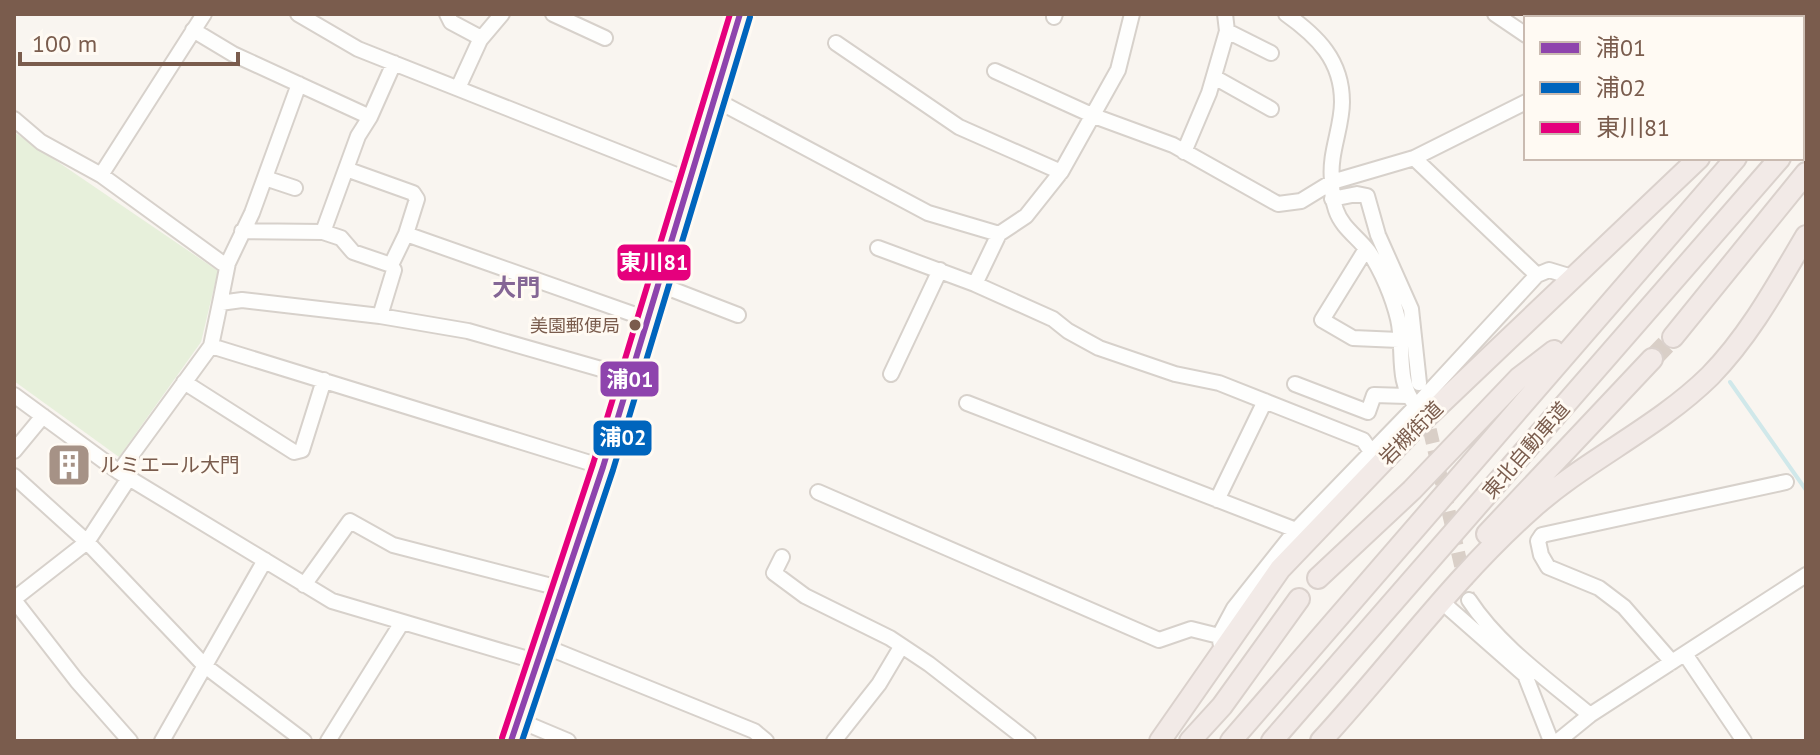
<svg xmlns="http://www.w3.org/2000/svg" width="1820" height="755" font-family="'PT Sans','Noto Sans JP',sans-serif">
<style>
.green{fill:#e7f0db}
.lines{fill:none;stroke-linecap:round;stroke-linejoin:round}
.stream{stroke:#d0e8ea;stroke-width:4}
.minor-tunnel{stroke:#d9cfc7;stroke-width:14;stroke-dasharray:14 7;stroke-linecap:butt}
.highway-tunnel{stroke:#d9cfc7;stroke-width:20;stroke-dasharray:20 10;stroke-linecap:butt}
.minor-casing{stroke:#d7d1cb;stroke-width:18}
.highway-casing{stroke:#dad1cc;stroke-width:24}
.minor{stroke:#fefefd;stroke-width:14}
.highway{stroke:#f2eae7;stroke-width:20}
.bus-1-casing{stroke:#fffaf3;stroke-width:12}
.bus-2-casing{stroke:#fffaf3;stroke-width:12}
.bus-3-casing{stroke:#fffaf3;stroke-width:12}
.bus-1{stroke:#8e44ad;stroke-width:6}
.bus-2{stroke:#0065bd;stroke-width:6}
.bus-3{stroke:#e5007d;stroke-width:6}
.bus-dot{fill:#7a5c4d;stroke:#fffaf3;stroke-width:3}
.labels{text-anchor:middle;stroke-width:6;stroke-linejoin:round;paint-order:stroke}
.bus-label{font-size:18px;fill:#7a5c4d;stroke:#fffaf3;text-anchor:end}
.street-label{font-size:20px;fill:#7a5c4d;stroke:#fffaf3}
.poi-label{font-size:20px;fill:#7a5c4d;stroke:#fffaf3;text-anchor:start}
.quarter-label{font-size:24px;font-weight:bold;fill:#846695;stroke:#fffaf3}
.line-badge{stroke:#fffaf3;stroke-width:3}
.badge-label{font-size:22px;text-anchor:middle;font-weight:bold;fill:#fff}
</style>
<rect width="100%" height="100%" fill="#f9f5f0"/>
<!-- green -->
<path class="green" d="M14,132L218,271L201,342L119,457L14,381Z"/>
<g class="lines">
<!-- stream -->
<path class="stream" d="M1730,382L1806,490"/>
<!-- minor-tunnel -->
<path class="minor-tunnel" d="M1425,409L1469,600"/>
<!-- highway-tunnel -->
<path class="highway-tunnel" d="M1652,359L1673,337"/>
<!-- minor casing -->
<g class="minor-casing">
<path id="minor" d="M298,14L358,49L689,180
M447,14L451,22L481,38
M553,14L605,38
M1286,14C1317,36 1342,60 1342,102C1342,128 1329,153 1332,180C1332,190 1332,199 1336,210C1342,228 1358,237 1369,252C1382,271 1393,298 1398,319C1405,349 1395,381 1416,406
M1495,14L1526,35
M1054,17L1055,14
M1648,18L1651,14
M193,30L233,54L370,117
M1227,31L1271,53
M836,43L959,127L1061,172
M995,71L1094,116L1173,145L1278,204L1301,201L1332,182L1414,158L1526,102
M1214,77L1271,109
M458,88L480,40L502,14
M714,99L928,213L999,234L1026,216L1061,172L1118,70L1132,14
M14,119L41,142L101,175L222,263H228L252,213L299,84
M1184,152L1209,93L1227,31L1225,14
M1414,158L1537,275
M346,169L413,193L417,199L406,234L391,265
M101,175L204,14
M265,178L295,188
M1332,199L1357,194L1367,196L1378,235L1411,309L1419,383
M242,231L323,232L341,238L353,252L391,265L394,270L380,316
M323,232L358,136L370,117L394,63
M406,234L647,319
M878,248L975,284L1053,319L1068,331L1099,348L1175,374L1219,383L1363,440L1372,453
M1366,249L1322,320L1353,338L1399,340
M658,284L738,315
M975,284L999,234
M220,303L228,263
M211,346L603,467
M891,374L940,270
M184,382L294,452L302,450L324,380
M1295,384L1368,412L1374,395L1407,396
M14,395L119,472L332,601L538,662
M967,403L1296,530
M14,451L43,416
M119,472L211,346L220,303L242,300L380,316L468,331L629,377
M14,476L87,542L205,666L304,741
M818,492L1159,640L1191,629L1219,636
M1217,500L1265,401
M782,557L774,573L805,596L890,638L929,664L1028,741
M304,585L350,521L393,545L563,589
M14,599L87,542L129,478
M14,600L77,681L130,741
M1469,600C1499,646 1548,680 1590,715
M1442,602L1525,675L1551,741
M544,646L754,731L766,741
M1222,650L1219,636L1234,608L1296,530L1416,406L1537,275L1549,270L1572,277
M1685,654L1744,741
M1672,662L1624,607L1599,588L1548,567L1541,555L1538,541L1542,535L1786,482
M518,720L568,741
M162,741L265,560
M328,741L401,624
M834,741L879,684L901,647
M1558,741L1590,715L1806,575"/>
</g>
<!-- highway casing -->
<g class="highway-casing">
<path id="highway" d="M1802,46L1806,41
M1802,86L1806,81
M1802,135L1806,131
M1673,337L1806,173
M1487,534L1652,359
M1318,578L1412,490L1519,378L1554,351
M511,741L603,467L740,14
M1160,741L1280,569L1415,428L1699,158
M1190,741L1222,706L1299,599
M1231,741L1736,158
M1272,741L1780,158
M1321,741C1391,665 1452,580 1529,511C1585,460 1656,429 1710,376C1750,335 1777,285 1806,236"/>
</g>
<!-- minor -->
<use href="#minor" class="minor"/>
<!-- highway -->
<use href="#highway" class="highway"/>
<!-- bus-1 casing -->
<g class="bus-1-casing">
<path id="bus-1" d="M511,741L603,467L740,14"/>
</g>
<!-- bus-2 casing -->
<g class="bus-2-casing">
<path id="bus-2" d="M522,741L613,470L750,17"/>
</g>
<!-- bus-3 casing -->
<g class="bus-3-casing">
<path id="bus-3" d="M502,738L593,464L730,14"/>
</g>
<!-- bus-1 -->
<use href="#bus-1" class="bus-1"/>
<!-- bus-2 -->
<use href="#bus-2" class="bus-2"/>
<!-- bus-3 -->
<use href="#bus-3" class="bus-3"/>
</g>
<!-- icons -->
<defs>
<g id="building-square" transform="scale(2.3)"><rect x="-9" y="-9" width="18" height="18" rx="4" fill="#a69286" stroke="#fffaf3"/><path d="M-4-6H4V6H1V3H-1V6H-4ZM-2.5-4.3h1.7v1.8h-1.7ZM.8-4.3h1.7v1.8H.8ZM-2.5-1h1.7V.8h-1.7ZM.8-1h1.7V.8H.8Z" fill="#fff"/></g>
</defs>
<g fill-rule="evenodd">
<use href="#building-square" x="69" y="465"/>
</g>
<!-- markers -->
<circle class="bus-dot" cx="635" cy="325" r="7"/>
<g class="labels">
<!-- bus labels -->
<g class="bus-label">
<text x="620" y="332">美園郵便局</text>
</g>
<!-- street labels -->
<g class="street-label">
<text transform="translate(1411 433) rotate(-45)" y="7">岩槻街道</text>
<text transform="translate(1526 450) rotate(-49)" y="7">東北自動車道</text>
</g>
<!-- poi labels -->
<g class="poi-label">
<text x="100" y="472">ルミエール大門</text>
</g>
<!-- quarter labels -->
<g class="quarter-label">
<text x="516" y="296">大門</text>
</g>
</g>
<g class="line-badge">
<rect x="616" y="243" width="76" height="39" rx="8" fill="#e5007d"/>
<rect x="599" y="360" width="61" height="38" rx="8" fill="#8e44ad"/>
<rect x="592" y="419" width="61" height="38" rx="8" fill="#0065bd"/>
</g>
<g class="badge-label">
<text x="654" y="270">東川81</text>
<text x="630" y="387">浦01</text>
<text x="623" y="445">浦02</text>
</g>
<!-- border -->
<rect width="1820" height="755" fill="none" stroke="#7a5c4d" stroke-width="32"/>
<!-- legend -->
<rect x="1524" y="16" width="280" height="144" fill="#fffaf3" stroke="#cabbb1" stroke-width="2"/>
<rect x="1540" y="42" width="40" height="12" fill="#8e44ad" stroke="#cabbb1" stroke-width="2"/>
<text x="1596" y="56" font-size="24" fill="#7a5c4d">浦01</text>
<rect x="1540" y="82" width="40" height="12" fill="#0065bd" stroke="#cabbb1" stroke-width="2"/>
<text x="1596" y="96" font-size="24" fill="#7a5c4d">浦02</text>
<rect x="1540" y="122" width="40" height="12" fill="#e5007d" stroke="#cabbb1" stroke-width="2"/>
<text x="1596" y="136" font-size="24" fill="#7a5c4d">東川81</text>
<!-- scale -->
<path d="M20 52v12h218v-12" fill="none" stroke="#7a5c4d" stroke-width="4"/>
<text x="32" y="52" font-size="24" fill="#7a5c4d" stroke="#fffaf3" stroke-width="6" paint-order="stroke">100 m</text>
</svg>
